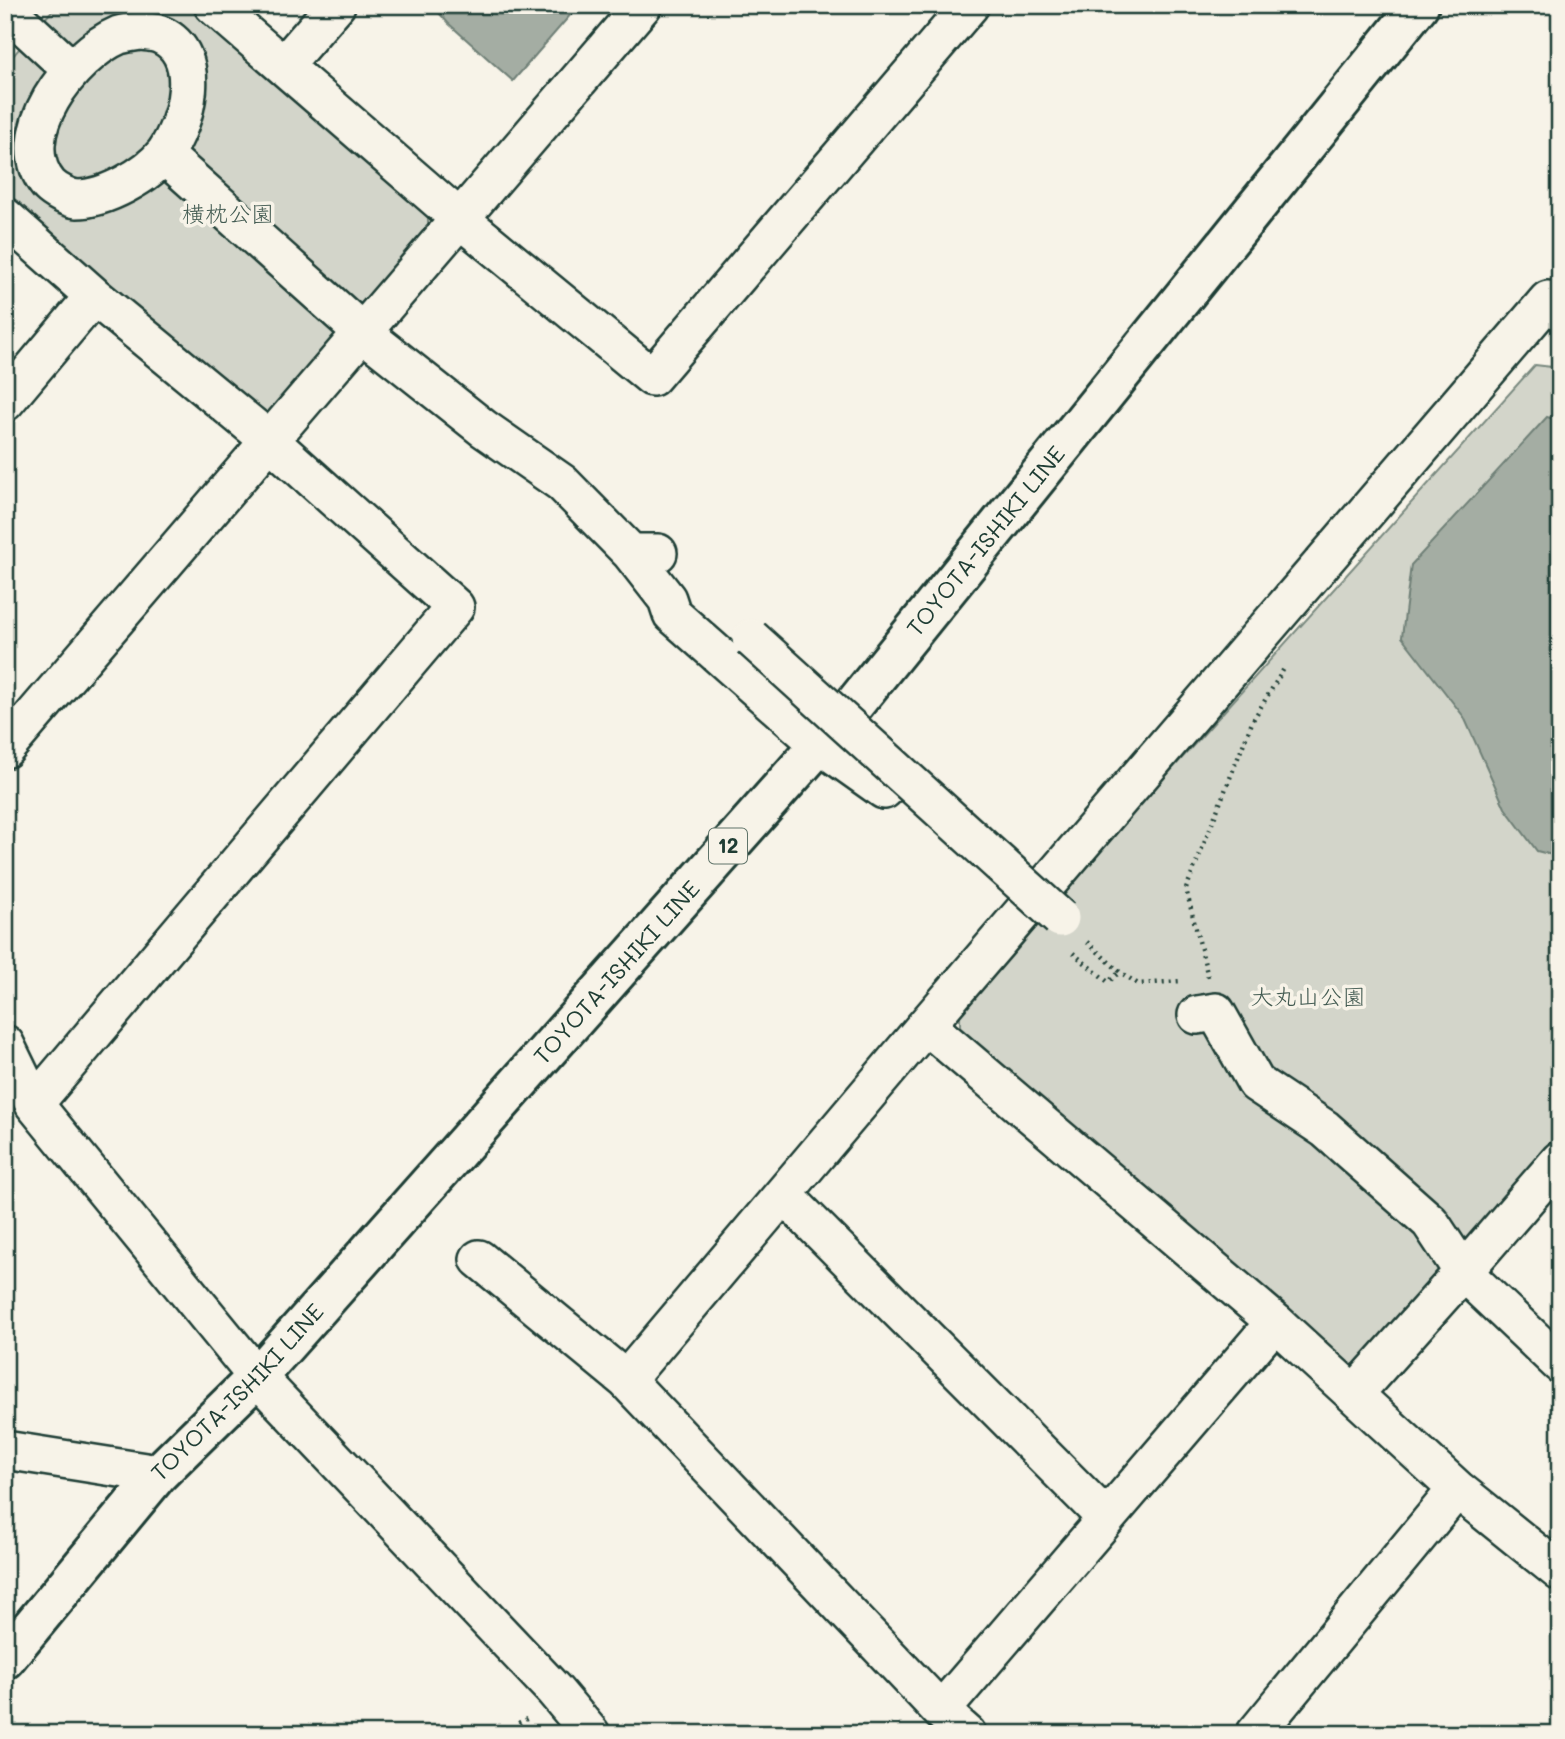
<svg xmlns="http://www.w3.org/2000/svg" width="1565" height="1739" font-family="Mali,'Klee One',sans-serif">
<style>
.green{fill:#d3d5ca;stroke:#79897f;stroke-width:2}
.water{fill:#a4ada3;stroke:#6f8077;stroke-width:2}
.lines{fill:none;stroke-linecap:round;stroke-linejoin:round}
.minor-casing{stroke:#1f3d34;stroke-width:42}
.major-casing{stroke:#1f3d34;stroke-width:44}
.path{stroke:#1f3d34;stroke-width:4.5;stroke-dasharray:2 5;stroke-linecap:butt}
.minor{stroke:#f7f3e8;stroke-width:37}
.major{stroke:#f7f3e8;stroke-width:38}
.minor-bridge-casing{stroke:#1f3d34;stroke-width:42;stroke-linecap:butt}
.minor-bridge{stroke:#f7f3e8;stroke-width:37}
.labels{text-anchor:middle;stroke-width:7;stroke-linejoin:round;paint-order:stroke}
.shield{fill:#f7f3e8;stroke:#60746a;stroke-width:2}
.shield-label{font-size:21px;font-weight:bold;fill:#1f3d34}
.park-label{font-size:23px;fill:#435b52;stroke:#f7f3e8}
.street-label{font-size:23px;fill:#1f3d34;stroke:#f7f3e8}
</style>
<rect width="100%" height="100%" fill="#f7f3e8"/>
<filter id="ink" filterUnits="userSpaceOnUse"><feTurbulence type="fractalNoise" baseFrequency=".0143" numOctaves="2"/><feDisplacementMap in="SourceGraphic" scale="14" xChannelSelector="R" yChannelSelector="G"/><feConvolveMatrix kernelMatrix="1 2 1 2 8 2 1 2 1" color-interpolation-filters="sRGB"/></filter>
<g filter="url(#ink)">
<!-- green -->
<path class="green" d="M57,5H187L428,214V234L275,412L257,413L5,193V65Z
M1535,365L1560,368V1135L1359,1365L1348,1364L960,1031V1014L1043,913Z"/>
<!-- water -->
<path class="water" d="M432,5H579L513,81L448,23Z
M1547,417L1560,421V857L1537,851L1505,808L1464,717L1402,637L1411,565Z"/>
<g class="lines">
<!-- minor casing -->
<g class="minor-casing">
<path id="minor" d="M213,5L460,219L652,377L970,5
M5,8L72,70
M140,31C147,32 155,32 161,35C205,54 186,124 165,153C148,175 105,199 77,199C68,198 55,191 49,185C8,136 72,55 119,35C126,33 134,32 140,31Z
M284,65L336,5
M164,155L362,332L483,428L562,483L631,553H658
M5,217L94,296L269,440L455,607L34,1104
M5,402L94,296
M631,553L667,599L672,614L819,744L884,790
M5,749L643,5
M1197,1015L1216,1012L1256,1083L1325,1129L1430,1222L1463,1272L1560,1364
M926,1025L1275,1322L1457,1489L1560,1572
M5,1044L34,1104L257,1377L554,1690L591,1734
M784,1195L1106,1518
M479,1259L626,1380L941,1711L967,1734
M626,1380L926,1025L1548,300L1560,311
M1354,1394L1463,1272L1560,1160
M5,1450L158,1474
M941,1711L1275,1322
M1255,1734L1457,1489"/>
</g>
<!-- major casing -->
<g class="major-casing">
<g id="major">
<path id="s1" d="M5,1659L158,1474L257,1377L844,717L1419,5"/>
</g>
</g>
<!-- path -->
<path class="path" d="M1087,942L1120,972L1138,984L1182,981
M1073,953L1108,982L1120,972
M1208,977L1186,889L1253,720L1285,667
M510,1734L520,1722L531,1717"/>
<!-- minor -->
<use href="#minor" class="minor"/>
<!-- major -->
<use href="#major" class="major"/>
<!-- minor-bridge casing -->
<g class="minor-bridge-casing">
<path id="minor-bridge" d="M751,638L1060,918"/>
</g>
<!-- minor-bridge -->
<use href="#minor-bridge" class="minor-bridge"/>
</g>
</g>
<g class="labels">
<!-- shield labels -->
<rect class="shield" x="709" y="828.5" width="38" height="35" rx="5"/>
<g class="shield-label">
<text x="728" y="853">12</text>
</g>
<!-- park labels -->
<g class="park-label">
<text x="228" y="222">横枕公園</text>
<text x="1308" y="1005">大丸山公園</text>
</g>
<!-- street labels -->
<g class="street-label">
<text dy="8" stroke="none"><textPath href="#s1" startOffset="1488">TOYOTA-ISHIKI LINE</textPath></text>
<text dy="8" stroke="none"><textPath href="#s1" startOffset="920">TOYOTA-ISHIKI LINE</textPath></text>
<text dy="8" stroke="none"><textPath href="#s1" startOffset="354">TOYOTA-ISHIKI LINE</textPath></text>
</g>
</g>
<!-- margin -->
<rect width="1565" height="1739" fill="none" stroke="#f7f3e8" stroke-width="28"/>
<rect x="14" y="14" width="1537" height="1711" fill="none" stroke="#1f3d34" stroke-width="2.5" filter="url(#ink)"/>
</svg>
